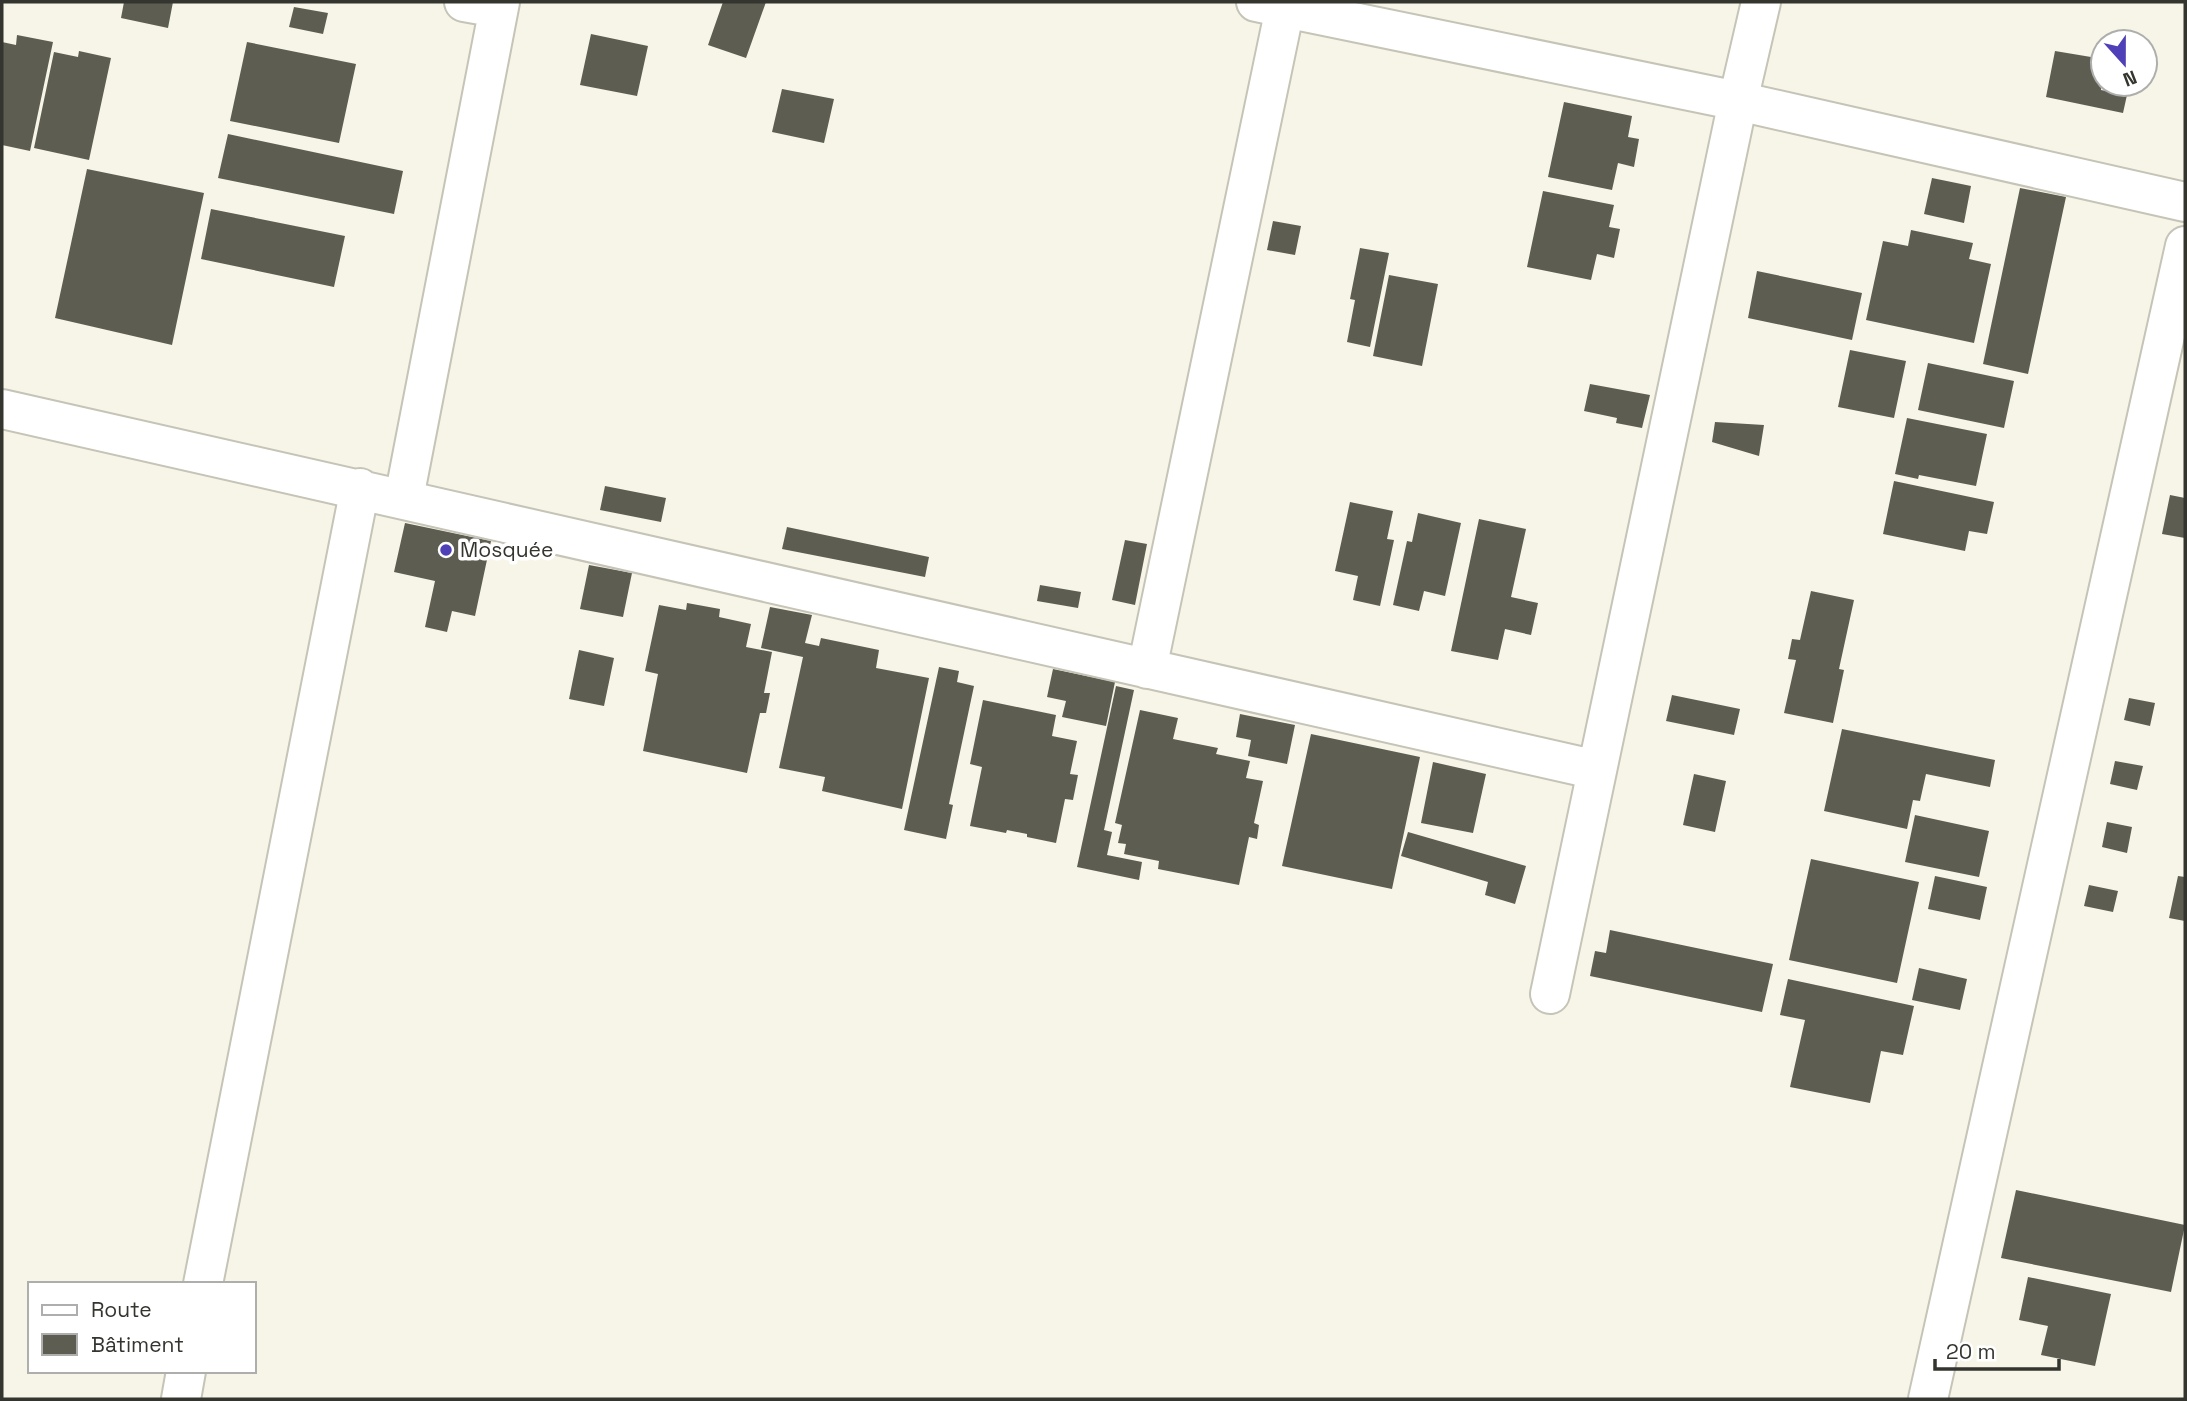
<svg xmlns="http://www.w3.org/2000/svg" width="2187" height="1401" font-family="'Space Grotesk',sans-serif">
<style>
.building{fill:#5e5d52}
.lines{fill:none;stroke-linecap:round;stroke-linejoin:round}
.minor-casing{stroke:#c5c4b7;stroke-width:42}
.minor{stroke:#fff;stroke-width:38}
.poi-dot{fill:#5040b7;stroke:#fff;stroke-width:2.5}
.labels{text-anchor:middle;stroke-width:7;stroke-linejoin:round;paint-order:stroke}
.poi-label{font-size:21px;fill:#35352f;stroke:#fff;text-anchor:start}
</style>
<rect width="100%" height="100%" fill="#f6f5e7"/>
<!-- building -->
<path class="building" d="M124,2H173L168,28L121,18Z
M723,2H766L746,58L708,45Z
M294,7L328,13L323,34L289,27Z
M591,34L648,46L637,96L580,85Z
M17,35L53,42L30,151L2,145V42L16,45Z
M247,42L356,64L339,143L230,121Z
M79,51L111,58L89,160L34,148L54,52L78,57Z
M2055,51L2103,59L2101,90L2127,95L2123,113L2046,97Z
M782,89L834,99L824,143L772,132Z
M1564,102L1632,116L1628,137L1639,139L1634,167L1618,163L1612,190L1548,177Z
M228,134L403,171L394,214L218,178Z
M87,169L204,193L172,345L55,318Z
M1932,178L1971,186L1964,223L1924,214Z
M2020,188L2066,197L2028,374L1983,364Z
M1543,191L1614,205L1609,227L1620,229L1614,258L1597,254L1591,280L1527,267Z
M211,209L345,236L334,287L201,259Z
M1273,221L1301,226L1295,255L1267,250Z
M1911,230L1973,243L1969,259L1991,264L1974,343L1866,320L1883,241L1908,246Z
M1360,248L1389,253L1370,347L1347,342L1355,300L1350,299Z
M1757,271L1862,293L1852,340L1748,318Z
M1389,275L1438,284L1422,366L1373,356Z
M1850,350L1906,361L1894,418L1838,407Z
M1928,363L2014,381L2004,428L1918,410Z
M1590,384L1650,395L1642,428L1616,423L1617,418L1584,411Z
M1907,418L1987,434L1976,486L1919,475L1918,479L1895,474Z
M1715,422L1764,425L1759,456L1712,442Z
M1894,481L1994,502L1987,534L1969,531L1965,551L1883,534Z
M605,486L666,498L661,522L600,510Z
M2170,495L2185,498V538L2162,534Z
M1350,502L1393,511L1387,539L1394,540L1380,606L1353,600L1358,576L1335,571Z
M1418,513L1461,523L1445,596L1424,591L1419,611L1393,605L1407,541L1412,542Z
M1479,519L1526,529L1511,597L1538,603L1531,635L1505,629L1498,660L1451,651Z
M405,523L491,541L475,616L452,611L447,632L425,627L435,581L394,572Z
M787,527L929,557L925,577L782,549Z
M1125,540L1147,544L1135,605L1112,600Z
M589,565L632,573L623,617L580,609Z
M1040,585L1081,592L1078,608L1037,601Z
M1811,591L1854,600L1839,669L1844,670L1833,723L1784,713L1796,660L1788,659L1792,639L1800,640Z
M687,603L720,609L719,617L751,624L746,647L772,652L764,693H770L766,713H760L747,773L643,751L658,674L645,671L659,605L686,610Z
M770,607L812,615L805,643L819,646L821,638L879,650L876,668L929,678L902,809L822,791L825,777L779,768L803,657L761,648Z
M579,650L614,658L604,706L569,699Z
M939,667L959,671L957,682L974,686L949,804L953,805L946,839L904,830Z
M1053,669L1115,682L1106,726L1062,717L1066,701L1047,697Z
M1116,686L1134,690L1104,830L1112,832L1107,855L1142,862L1139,880L1077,867Z
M1672,695L1740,709L1734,735L1666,721Z
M2129,698L2155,703L2150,726L2124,720Z
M983,700L1056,715L1052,736L1077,741L1070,774L1078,775L1073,800L1065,799L1056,843L1027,837V834L1007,830L1006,833L970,826L982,767L970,764Z
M1140,710L1178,718L1173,739L1218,748L1216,754L1250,761L1246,778L1263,781L1254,823L1259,825L1257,839L1249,837L1239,885L1158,869L1159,861L1124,854L1126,844L1118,843L1122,825L1115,823Z
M1240,714L1295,725L1287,764L1248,756L1251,740L1236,737Z
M1842,729L1995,760L1990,787L1926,774L1920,801L1913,800L1907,829L1824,811Z
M1311,734L1420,757L1392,889L1282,866Z
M2115,761L2143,766L2137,790L2110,784Z
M1433,762L1486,774L1473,833L1421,823Z
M1694,774L1726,781L1715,832L1683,825Z
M1915,815L1989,831L1979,877L1905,862Z
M2107,822L2132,827L2127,853L2102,847Z
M1408,832L1526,866L1515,904L1485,895L1488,882L1401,856Z
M1811,859L1919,882L1897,983L1789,960Z
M1935,876L1987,887L1980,920L1928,909Z
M2178,876L2185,877V921L2169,918Z
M2089,885L2118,891L2113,912L2084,906Z
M1610,930L1773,964L1762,1012L1590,976L1595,951L1606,953Z
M1919,968L1967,979L1960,1010L1912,1000Z
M1788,979L1914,1006L1903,1055L1881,1051L1870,1103L1790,1087L1805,1020L1780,1015Z
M2016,1190L2185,1225L2171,1292L2001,1258Z
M2028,1277L2111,1294L2095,1366L2041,1355L2048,1326L2019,1320Z"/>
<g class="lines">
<!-- minor casing -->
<g class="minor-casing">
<path id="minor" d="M464,2L498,8
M1256,2L1738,101L2185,202
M2,409C534,527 1065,651 1597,770
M404,498L500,2
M1147,669L1285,8
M1550,994L1738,101L1761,2
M203,1284L360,488
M181,1399L186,1371
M1928,1399L2185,246"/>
</g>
<!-- minor -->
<use href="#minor" class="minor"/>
</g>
<!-- markers -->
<circle class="poi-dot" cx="446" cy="550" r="7"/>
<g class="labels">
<!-- poi labels -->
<g class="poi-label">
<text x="460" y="557">Mosquée</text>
</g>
</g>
<!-- border -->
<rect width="2187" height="1401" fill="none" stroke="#35352f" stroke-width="7"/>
<!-- legend -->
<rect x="28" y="1282" width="228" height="91" fill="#ffffff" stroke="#aeaeac" stroke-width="2"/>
<rect x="42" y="1305" width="35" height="10" fill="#ffffff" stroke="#aeaeac" stroke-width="2"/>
<text x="91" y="1317" font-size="21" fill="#35352f">Route</text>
<rect x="42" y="1334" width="35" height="21" fill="#5e5d52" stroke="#aeaeac" stroke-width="2"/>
<text x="91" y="1352" font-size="21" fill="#35352f">Bâtiment</text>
<!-- north arrow -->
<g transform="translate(2124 63) rotate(159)"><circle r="33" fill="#ffffff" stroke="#aeaeac" stroke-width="2"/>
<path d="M0-5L12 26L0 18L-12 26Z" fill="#5040b7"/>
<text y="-10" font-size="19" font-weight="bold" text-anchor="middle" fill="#35352f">N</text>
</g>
<!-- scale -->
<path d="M1935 1359v10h124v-10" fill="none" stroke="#35352f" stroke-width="3.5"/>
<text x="1946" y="1359" font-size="21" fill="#35352f" stroke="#ffffff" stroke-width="5" paint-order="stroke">20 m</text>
</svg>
